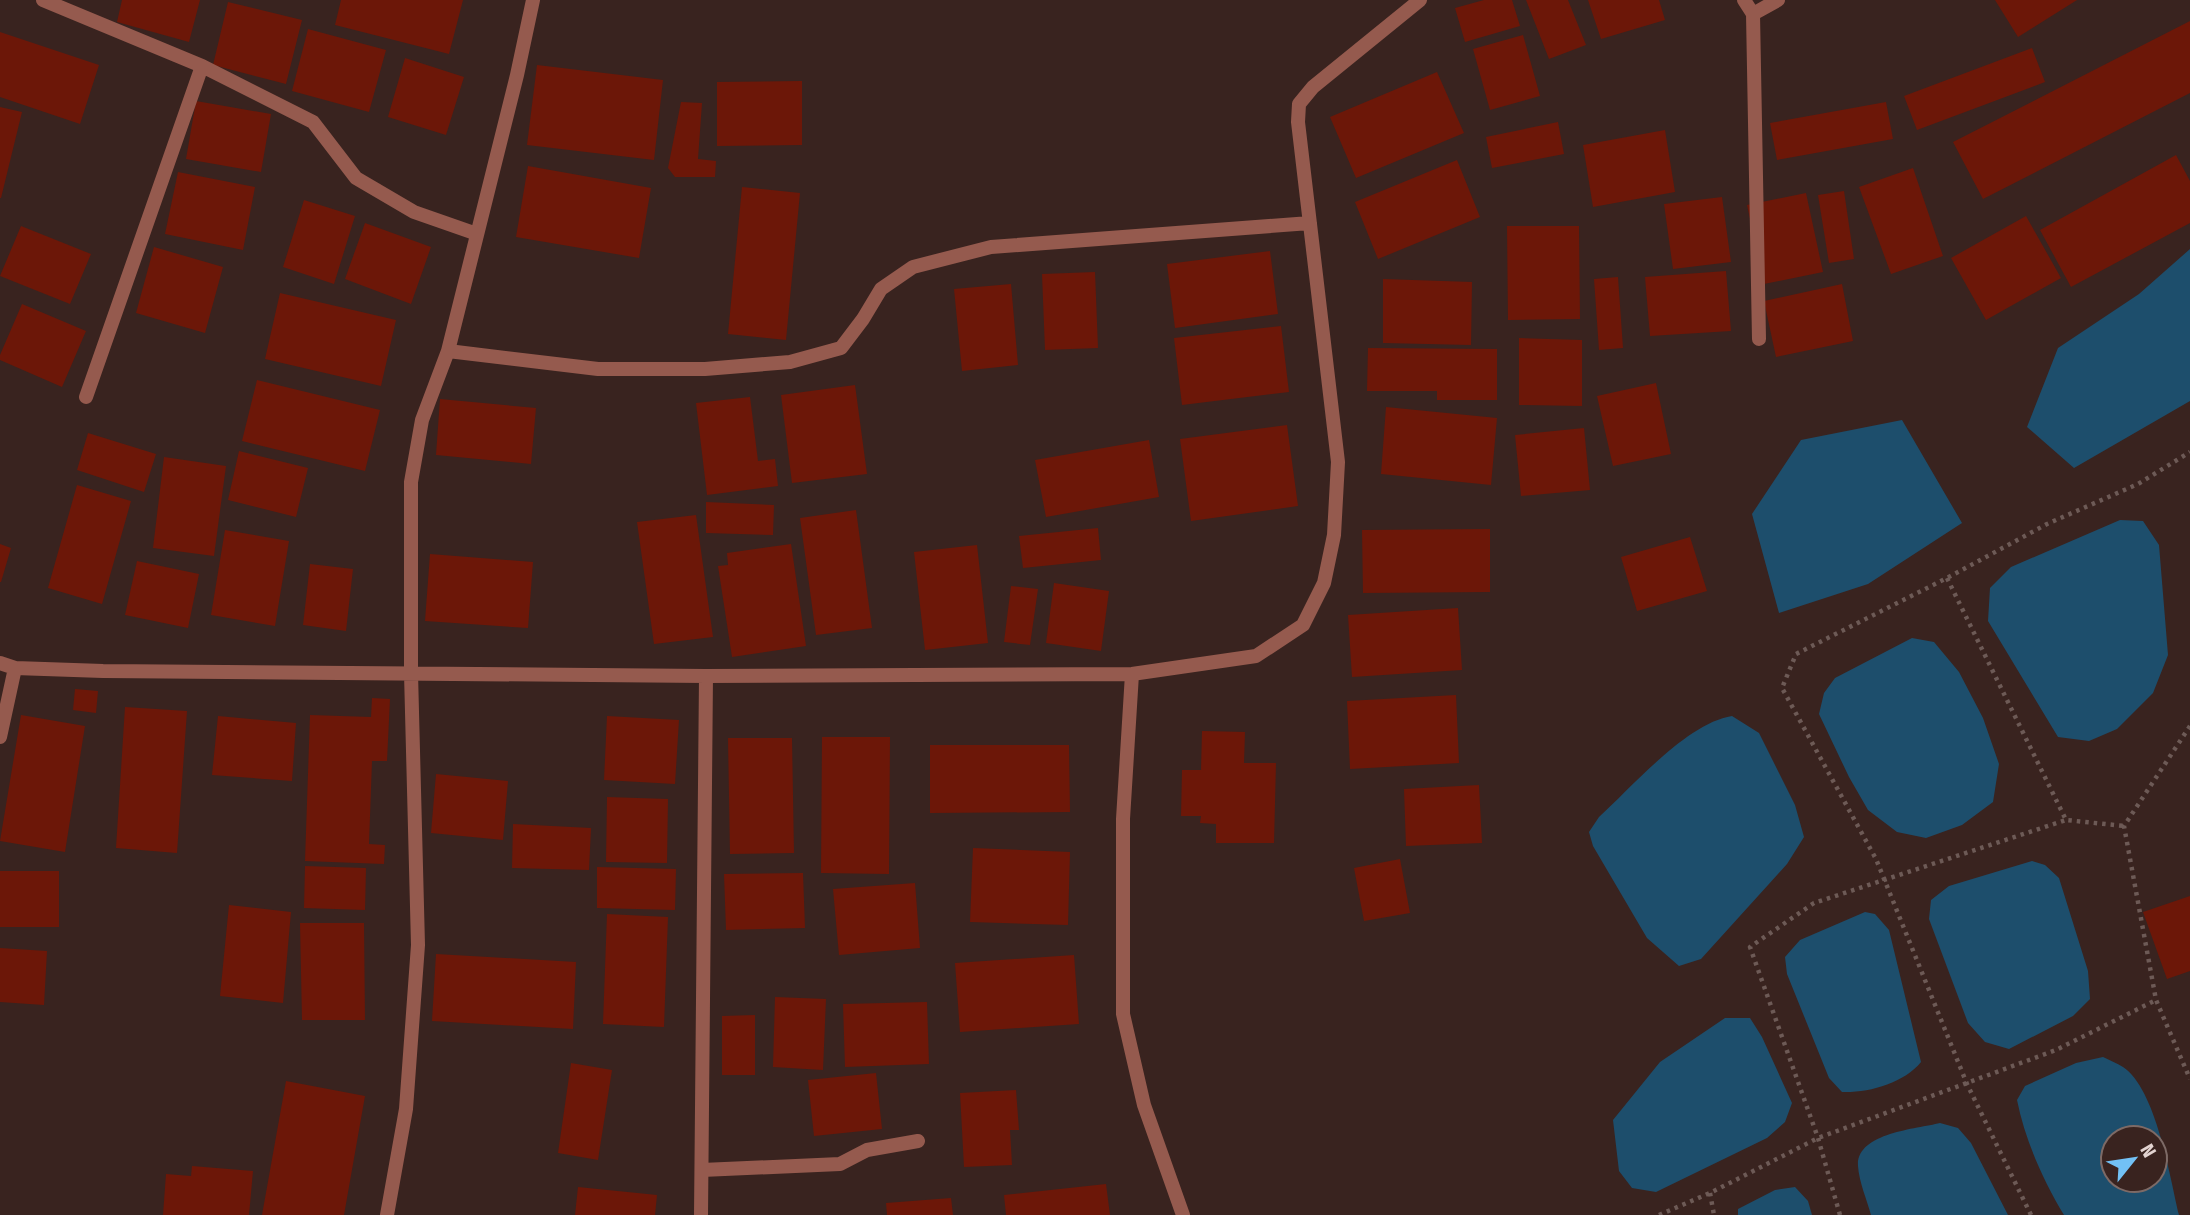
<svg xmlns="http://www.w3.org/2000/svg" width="2190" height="1215" font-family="'Fira Sans Condensed',sans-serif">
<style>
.water{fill:#1d4e6c;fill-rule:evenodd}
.building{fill:#6c1708}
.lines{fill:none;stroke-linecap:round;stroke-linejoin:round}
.path{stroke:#6d5a56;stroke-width:4.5;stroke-dasharray:3.5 5;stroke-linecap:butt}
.street{stroke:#955a4e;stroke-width:14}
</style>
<rect width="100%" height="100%" fill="#39231f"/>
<!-- water -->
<path class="water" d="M2190,249V401L2074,468L2027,427L2058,348L2139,294Z
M1902,420L1962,523L1868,584L1779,613L1752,514L1801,440Z
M2120,520L2143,521L2159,545L2168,655L2153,693L2117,729L2089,741L2058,737L1988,621L1990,588L2011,567Z
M1912,638L1934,642L1959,672L1983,718L1999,764L1993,802L1962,825L1926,838L1897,832L1868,810L1849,777L1819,714L1824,693L1835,678Z
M1732,716L1759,733L1795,805L1804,837L1787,864L1701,959L1679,966L1647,938L1593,846L1589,832L1599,817C1633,786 1687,723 1732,716Z
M2032,861L2045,865L2059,878L2088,971L2090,999L2073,1016L2009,1049L1985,1042L1968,1023L1929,919L1931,900L1949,886Z
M1865,912L1875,914L1889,930L1921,1062C1904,1083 1869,1093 1842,1092L1829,1078L1787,974L1785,957L1800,940Z
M1725,1018H1750L1762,1037L1792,1103L1785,1122L1767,1138L1656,1192L1632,1188L1619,1171L1613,1120L1660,1062Z
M2103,1057C2109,1060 2117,1063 2123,1067C2156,1089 2170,1177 2179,1215H2064C2043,1180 2025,1140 2017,1100L2025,1086L2076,1063ZM2113,1138H2155V1180H2113Z
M1940,1123L1958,1128L1971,1143L2008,1215H1871C1867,1200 1859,1182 1858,1166C1856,1133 1916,1129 1940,1123Z
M1795,1187L1808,1201L1812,1215H1738V1209L1775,1190Z"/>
<!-- building -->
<path class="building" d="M122,0H200L189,42L117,22Z
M341,0H463L449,54L335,25Z
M1484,0H1512L1520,26L1465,42L1455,8Z
M1526,0H1568L1586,45L1549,59Z
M1588,0H1659L1665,20L1601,39Z
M1995,0H2077L2018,37Z
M228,2L302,20L286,84L213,65Z
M2190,21V93L1983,199L1953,142Z
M308,29L386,50L369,112L292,91Z
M0,32L99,65L80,124L0,97Z
M1523,35L1540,96L1490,110L1473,49Z
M2032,48L2045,82L1917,130L1904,96Z
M405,58L464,77L446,135L388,117Z
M537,65L663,80L654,160L527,145Z
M1437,72L1464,133L1356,178L1330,117Z
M802,81V145L717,146V82Z
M196,101L271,114L261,172L186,159Z
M681,102L702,103L698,159L716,161L715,177H675L668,168Z
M1886,102L1893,139L1777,160L1770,123Z
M0,107L22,112L1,198H0Z
M1558,122L1564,154L1492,168L1486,137Z
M1665,130L1675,192L1593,207L1583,145Z
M2176,155L2190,181V223L2071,287L2040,230Z
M1457,160L1480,217L1378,259L1355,202Z
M528,166L651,188L639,258L516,237Z
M1913,168L1943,256L1891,274L1859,187Z
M178,172L255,187L243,250L165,234Z
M742,187L800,193L786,340L728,334Z
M1844,191L1854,259L1829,263L1818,195Z
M1806,193L1823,272L1764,284L1747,205Z
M1722,197L1731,262L1673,269L1664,204Z
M304,200L355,216L334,284L283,267Z
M2026,216L2061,278L1986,320L1951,258Z
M365,223L431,247L411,304L345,279Z
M21,226L91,254L70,304L0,276Z
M1507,226H1579L1580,319L1508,320Z
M154,247L223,267L205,333L136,313Z
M1270,251L1278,314L1175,328L1167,264Z
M1726,271L1731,331L1650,336L1645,277Z
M1095,272L1098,348L1045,350L1042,274Z
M1618,277L1623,348L1599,350L1594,279Z
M1383,279L1472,282L1471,345L1383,343Z
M1011,284L1018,365L962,371L954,289Z
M1842,284L1853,341L1776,357L1764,301Z
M280,293L396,320L381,386L265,359Z
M22,304L86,331L62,387L0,360V355Z
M1281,326L1289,392L1182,405L1174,338Z
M1519,338L1582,340V406L1519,405Z
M1368,348L1497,349V400H1437V391H1367Z
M257,380L380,410L365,471L242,441Z
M1656,383L1671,454L1613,466L1597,396Z
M855,385L867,474L792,483L781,395Z
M750,397L758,461L775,459L778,486L707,495L696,403Z
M440,399L536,408L531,464L436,455Z
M1386,407L1497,418L1491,485L1381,474Z
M1287,425L1298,506L1191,521L1180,439Z
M1584,428L1590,490L1521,496L1515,435Z
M88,433L156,454L144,492L77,470Z
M1149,440L1159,497L1046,517L1035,460Z
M239,451L308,468L296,517L228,500Z
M164,457L226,466L214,556L153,548Z
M77,485L131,501L102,604L48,588Z
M706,502L774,505L773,535L706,533Z
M856,510L872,628L816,635L800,518Z
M696,515L713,637L654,644L637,522Z
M1098,528L1101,560L1023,568L1019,536Z
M1490,529V592L1363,593L1362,530Z
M225,530L289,541L275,626L211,615Z
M1690,537L1707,591L1637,611L1621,557Z
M0,544L11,548L1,582H0Z
M791,544L806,646L732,657L718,566L728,565L727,553Z
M977,545L988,643L925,650L914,552Z
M430,554L533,562L528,628L425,621Z
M137,561L199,574L188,628L125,615Z
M310,564L353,569L346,631L303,625Z
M1054,583L1109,591L1101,651L1046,643Z
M1011,586L1038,589L1030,645L1004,642Z
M1458,608L1462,670L1352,677L1348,615Z
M75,689L98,691L96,713L73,710Z
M1456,695L1459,763L1350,769L1347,701Z
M372,698L390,699L387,761H372L369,844L385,845L384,864L305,861L310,715L371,717Z
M125,707L187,711L177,853L116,848Z
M21,715L85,726L65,852L0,841Z
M218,716L296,723L292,781L212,775Z
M607,716L679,720L675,784L604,780Z
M1202,731L1245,732L1244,763H1276L1274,843H1216V824L1200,823L1201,816H1181L1182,770H1201Z
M822,737H890L889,874L821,873Z
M728,738H792L794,853L730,854Z
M930,745H1069L1070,812L930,813Z
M436,774L508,781L503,840L431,833Z
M1479,785L1482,843L1406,846L1404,789Z
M607,797L668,799L667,863L606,862Z
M513,824L591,828L589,870L512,868Z
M973,848L1070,852L1068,925L970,922Z
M1400,859L1410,913L1364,921L1354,868Z
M305,866L366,868L365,910L304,908Z
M597,867L676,869L675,910L597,908Z
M0,871H59V927H0Z
M803,873L805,928L726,930L724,874Z
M915,883L920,948L839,955L833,889Z
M2190,896V971L2167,979L2143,912Z
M229,905L291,912L283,1003L220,996Z
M607,914L668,917L664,1027L603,1024Z
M300,923H364L365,1020H302Z
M0,948L47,951L44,1005L0,1002Z
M436,954L576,962L573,1029L432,1021Z
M1074,955L1079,1024L960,1032L955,963Z
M775,997L826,999L823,1070L773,1067Z
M927,1002L929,1064L845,1067L843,1004Z
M755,1015V1075H722V1016Z
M571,1063L612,1070L598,1160L558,1153Z
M876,1073L882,1129L814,1136L808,1080Z
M286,1081L365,1096L344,1215H262Z
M1016,1090L1019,1130H1010L1012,1165L964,1167L960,1093Z
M192,1166L253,1171L249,1215H163L166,1174L191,1176Z
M1106,1184L1110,1215H1006L1004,1195Z
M578,1187L657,1195L655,1215H575Z
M951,1198L953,1215H887L886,1203Z"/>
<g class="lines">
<!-- path -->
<path class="path" d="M1947,578L2066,820L2124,826
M2190,726L2124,826L2156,1000L2190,1079
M1710,1193L1714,1215
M1659,1215L1710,1193L1818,1138L2056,1050L2156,1000
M1840,1215L1818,1138L1750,947L1814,903L2066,820
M2031,1215L1967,1084L1876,859L1782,688L1796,654L1947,578L2047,524L2138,484L2190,452"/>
<!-- street -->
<path class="street" d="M43,0L202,66L313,122L356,178L414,212L477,234
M1744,0L1753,14L1759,339
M1753,14L1778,0
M448,351L598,369H705L790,362L841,348L863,319L881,289L913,267L991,247L1310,223
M86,397L202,66
M0,663L15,668L103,671L706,676L1132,674L1256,656L1303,625L1324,583L1334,535L1338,462L1298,122L1299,104L1313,87L1420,0
M1132,674L1123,819V1014L1144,1105L1183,1215
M0,737L15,668
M702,1170L840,1164L867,1150L918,1141
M387,1215L406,1109L418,945L411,673V482L422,420L448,351L517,75L533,0
M701,1215L706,676"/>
</g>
<!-- north arrow -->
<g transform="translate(2134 1159) rotate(60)"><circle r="33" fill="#39231f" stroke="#7d6a66" stroke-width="2"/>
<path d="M0-5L12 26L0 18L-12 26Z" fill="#72c1f5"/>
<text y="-10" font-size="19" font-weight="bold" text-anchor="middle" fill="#e3d4d1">N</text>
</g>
</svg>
